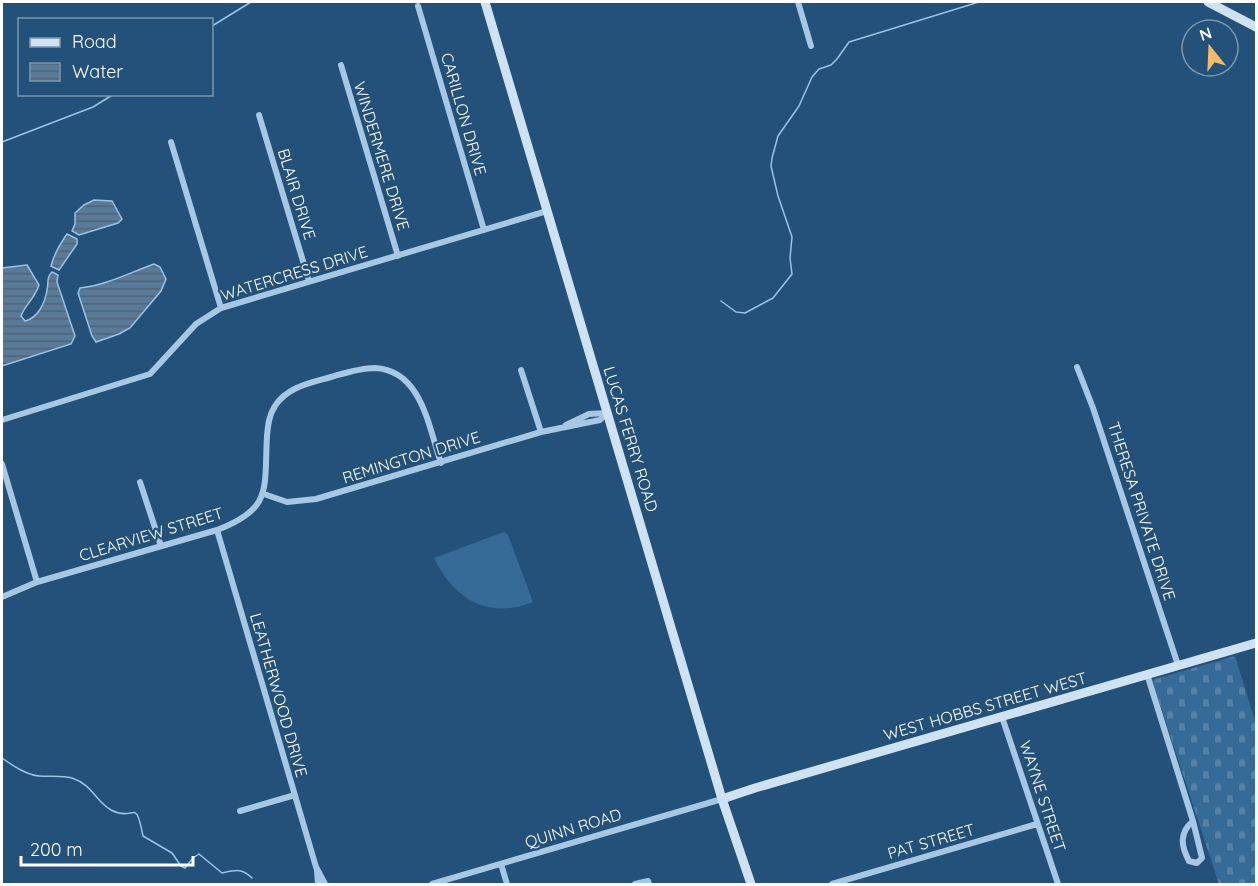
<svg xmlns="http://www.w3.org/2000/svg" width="1258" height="886" font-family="Quicksand,sans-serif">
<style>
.cemetery{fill:url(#cemetery-stones)}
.pitch{fill:#376b97}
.water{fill:url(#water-rules);stroke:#9ac4e5;stroke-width:1.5}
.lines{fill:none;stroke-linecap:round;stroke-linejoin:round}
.stream{stroke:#9ac4e5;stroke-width:1.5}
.street{stroke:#a6c8e4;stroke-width:6}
.secondary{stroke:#cfe2f4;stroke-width:9}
.labels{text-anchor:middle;stroke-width:4.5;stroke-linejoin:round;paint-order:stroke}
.street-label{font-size:16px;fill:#fff;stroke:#24517a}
</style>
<defs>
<pattern id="cemetery-stones" width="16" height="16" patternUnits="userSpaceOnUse" patternTransform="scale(1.5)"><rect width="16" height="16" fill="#376b97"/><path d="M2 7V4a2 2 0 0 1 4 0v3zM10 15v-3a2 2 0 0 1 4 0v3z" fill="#5581a7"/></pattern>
<pattern id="water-rules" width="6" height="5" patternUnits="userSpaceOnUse" patternTransform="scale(1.5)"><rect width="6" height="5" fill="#597a98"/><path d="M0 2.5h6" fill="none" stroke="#526372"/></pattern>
</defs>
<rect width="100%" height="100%" fill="#24517a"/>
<!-- cemetery -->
<path class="cemetery" d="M1235,656L1256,724V884H1219L1152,680Z"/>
<!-- pitch -->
<path class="pitch" d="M504,532L508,535L533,602C488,620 454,599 434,558Z"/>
<!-- water -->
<path class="water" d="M94,200L112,201L122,219L118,223L79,235L72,231L75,224V213L84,205Z
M67,234L77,239V244L59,270L51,266C54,254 60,244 67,234Z
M154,264L160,267L166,279L161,291L130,328L119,334L96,342L92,336L78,293L80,288C107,285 129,273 154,264Z
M27,265L39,285C34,300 26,303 21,316L25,321C38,318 45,303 47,290C49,282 46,278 52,272L58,275L57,282L75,336L71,344L2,366V268Z"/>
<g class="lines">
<!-- stream -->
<path class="stream" d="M212,26L251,2
M2,142L93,107L114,94
M721,301L736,312L745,313L773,298L792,274L790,258L792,237L778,196L771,166L772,158L778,136L799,106L812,77L819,69L831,65L837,59L849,42L979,2
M2,758C12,765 26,775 39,776C50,777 61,775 72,778C93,785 95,801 111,810C135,823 135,795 143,836L172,853L181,866L185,868L193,858L199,854L222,873C236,870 242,868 252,878"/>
<!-- street -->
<path class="street" d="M798,2L811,46
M418,6L484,230
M341,65L398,256
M259,115L309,281
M171,142L221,308
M1077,367L1093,408L1178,665
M521,370L541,432
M2,420L150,374L196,324L221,308L547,211
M566,425L589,414L607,413
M2,464L37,582
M140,482L161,546
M264,494L287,502L316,499L541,432L600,420L607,413
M217,530L316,867L325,884
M2,597L37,582L217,530C273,509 264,489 267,436C268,425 269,415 275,406C287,387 310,383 331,377C345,373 360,368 375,368C422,370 429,429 441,463
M1147,674L1193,821
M1002,717L1058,884
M240,811L295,795
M1193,821L1202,858L1197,863L1189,861C1181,846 1179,833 1193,821Z
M501,864L507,884
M317,870L318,884
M432,884L722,799
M635,884L648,881L649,884
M832,884L1037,824"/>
<!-- secondary -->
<path class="secondary" d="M485,2L722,799L751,884
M1208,2L1256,27
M722,799L755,788L1256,643"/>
</g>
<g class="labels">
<!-- street labels -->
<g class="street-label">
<text transform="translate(464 114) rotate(74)" y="6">CARILLON DRIVE</text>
<text transform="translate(382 156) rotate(73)" y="6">WINDERMERE DRIVE</text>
<text transform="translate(297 194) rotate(73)" y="6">BLAIR DRIVE</text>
<text transform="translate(294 273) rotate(-17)" y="6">WATERCRESS DRIVE</text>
<text transform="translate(631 439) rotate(73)" y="6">LUCAS FERRY ROAD</text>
<text transform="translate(411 457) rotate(-17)" y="6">REMINGTON DRIVE</text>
<text transform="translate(1142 511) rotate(72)" y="6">THERESA PRIVATE DRIVE</text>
<text transform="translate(151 534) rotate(-17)" y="6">CLEARVIEW STREET</text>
<text transform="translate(279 695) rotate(74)" y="6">LEATHERWOOD DRIVE</text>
<text transform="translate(985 706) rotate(-16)" y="6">WEST HOBBS STREET WEST</text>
<text transform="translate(1043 796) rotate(72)" y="6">WAYNE STREET</text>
<text transform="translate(573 828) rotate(-17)" y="6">QUINN ROAD</text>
<text transform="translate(931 841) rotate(-16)" y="6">PAT STREET</text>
</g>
</g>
<!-- border -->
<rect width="1258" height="886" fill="none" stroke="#ffffff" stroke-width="6"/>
<!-- legend -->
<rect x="18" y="18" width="195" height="78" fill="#24517a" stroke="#7c97af" stroke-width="1.5"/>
<rect x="30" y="38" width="30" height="9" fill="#cfe2f4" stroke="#7c97af" stroke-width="1.5"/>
<text x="72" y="48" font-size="18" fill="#ffffff">Road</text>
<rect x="30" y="63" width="30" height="18" fill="url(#water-rules)" stroke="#7c97af" stroke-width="1.5"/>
<text x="72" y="78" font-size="18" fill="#ffffff">Water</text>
<!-- north arrow -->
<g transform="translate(1210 48) rotate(342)"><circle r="28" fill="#24517a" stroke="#7c97af" stroke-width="1.5"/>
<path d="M0-4.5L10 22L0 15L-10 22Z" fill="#efbc6a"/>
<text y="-9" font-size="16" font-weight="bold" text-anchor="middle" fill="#ffffff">N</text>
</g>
<!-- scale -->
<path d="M21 856v9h172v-9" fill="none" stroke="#ffffff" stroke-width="3"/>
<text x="30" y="856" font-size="18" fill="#ffffff" stroke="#24517a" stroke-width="4.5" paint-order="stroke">200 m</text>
</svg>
